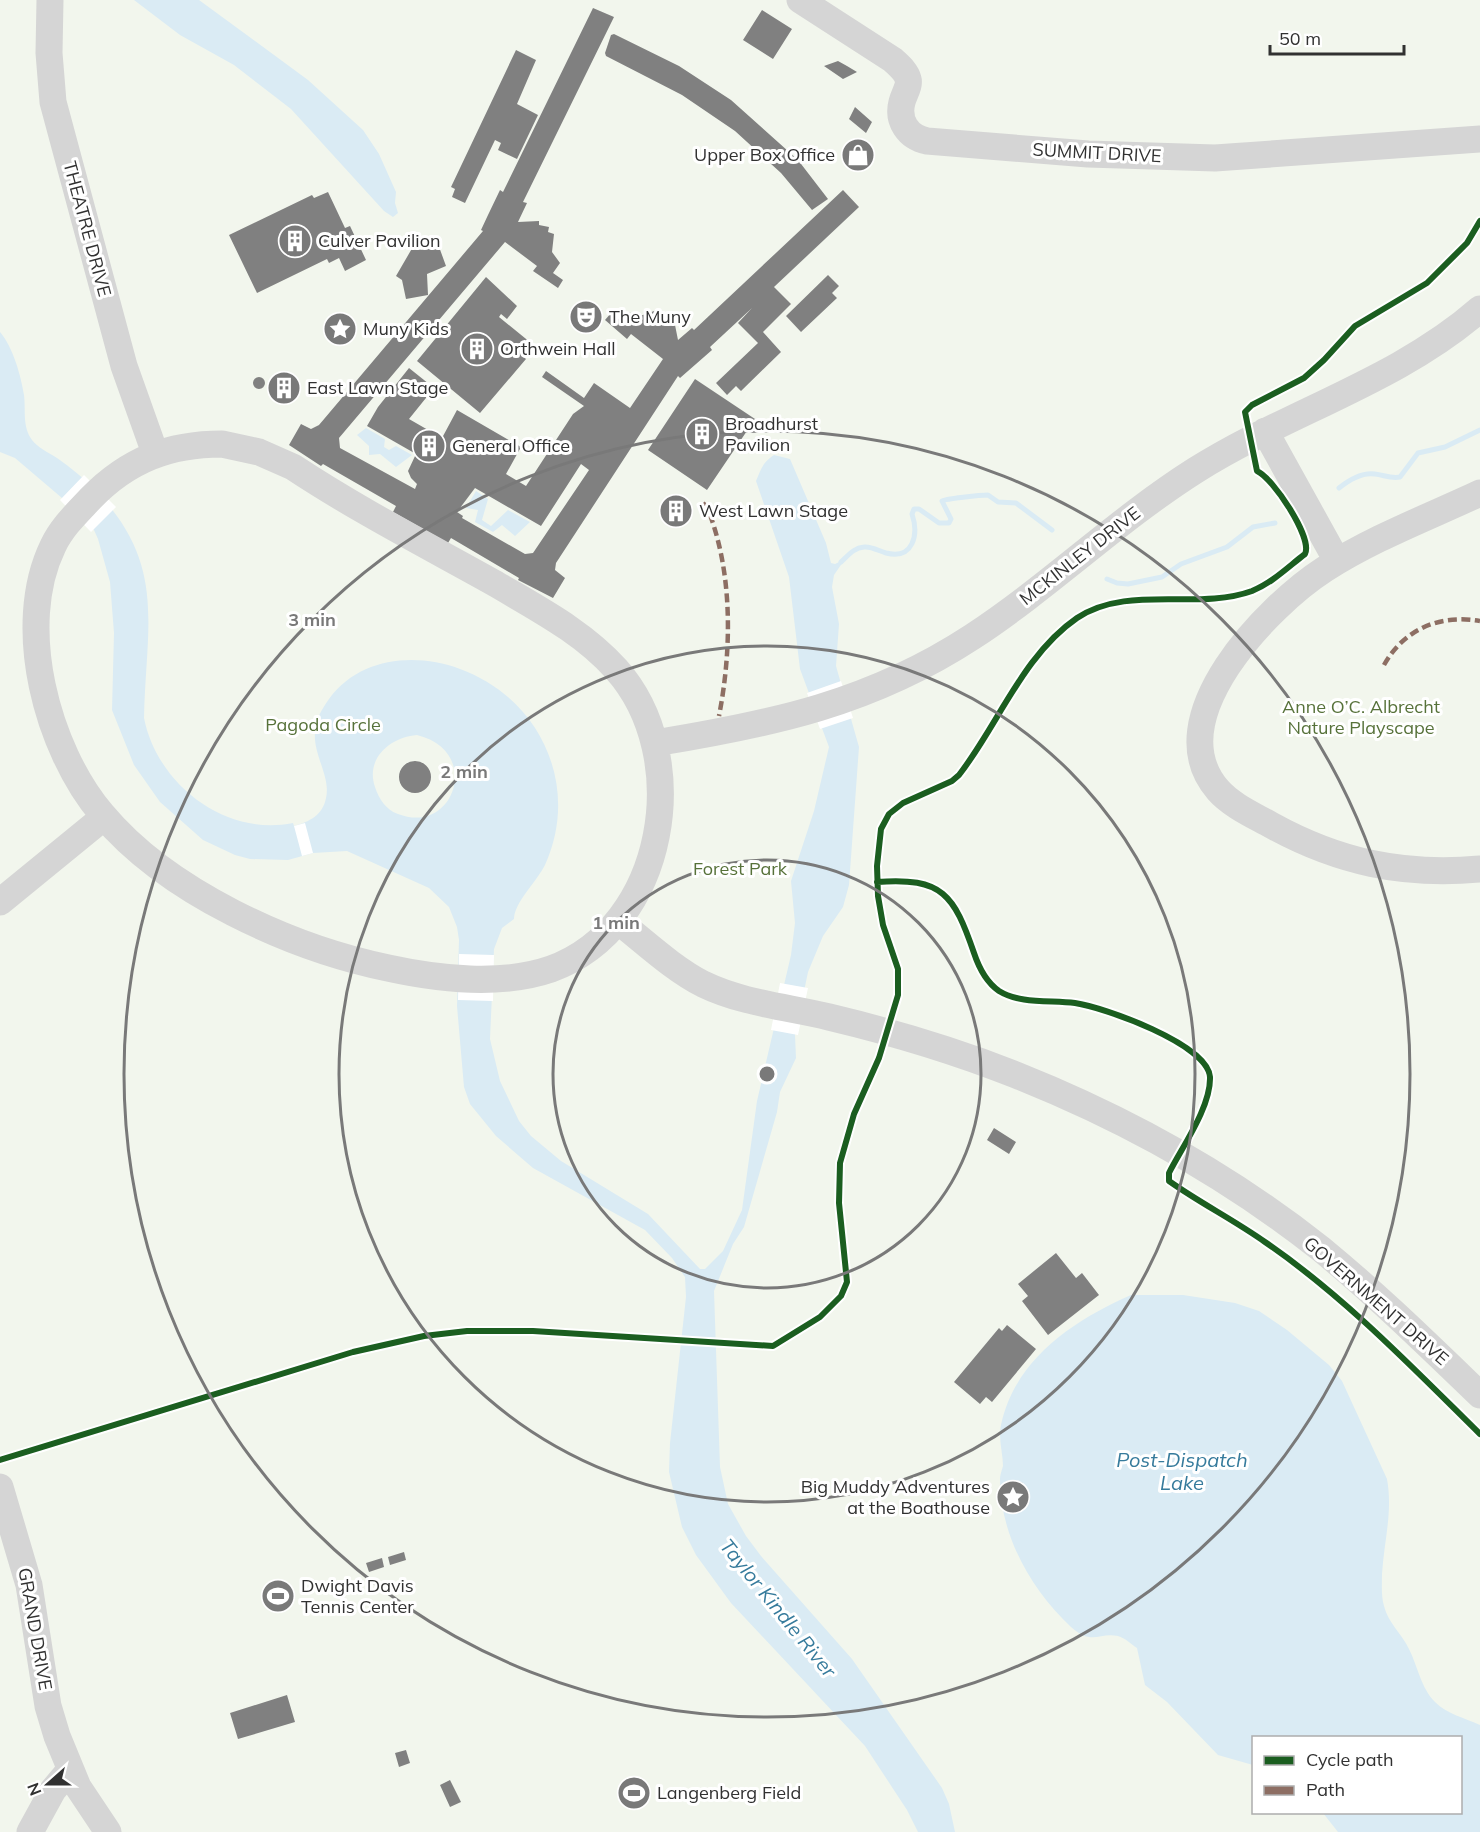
<svg xmlns="http://www.w3.org/2000/svg" width="1480" height="1832" font-family="Mulish,sans-serif">
<style>
.green{fill:#f2f6ed;fill-rule:evenodd}
.water{fill:#daebf4;fill-rule:evenodd}
.pier{fill:#fff}
.lines{fill:none;stroke-linecap:round;stroke-linejoin:round}
.stream{stroke:#daebf4;stroke-width:5}
.building{fill:#808080;fill-rule:evenodd}
.minor{stroke:#d5d5d5;stroke-width:27}
.quiet{stroke:#8d6e63;stroke-width:4.5;stroke-dasharray:9 4.5;stroke-linecap:butt}
.cycleway-casing{stroke:#fff;stroke-width:10}
.cycleway{stroke:#1b5e20;stroke-width:6}
.ring{fill:none;stroke:#797979;stroke-width:3}
.labels{text-anchor:middle;stroke-width:6;stroke-linejoin:round;paint-order:stroke}
.street-label{font-size:18px;fill:#313131;stroke:#fff}
.poi-label{font-size:18px;fill:#313131;stroke:#fff;text-anchor:start}
.park-label{font-size:18px;fill:#57723a;stroke:#fff}
.water-label{font-size:20px;font-style:italic;fill:#367b9c;stroke:#fff}
.centre{fill:#797979;stroke:#fff;stroke-width:3}
.ring-label{font-size:18px;text-anchor:middle;font-weight:bold;fill:#797979;stroke:#fff;stroke-width:6;stroke-linejoin:round;paint-order:stroke}
</style>
<rect width="100%" height="100%" fill="#fff"/>
<!-- green -->
<path class="green" d="M0,0H1480V1832H0ZM1254,1738H1460V1812H1254Z"/>
<!-- water -->
<path class="water" d="M134,0H199L308,80L363,130L379,154L396,192L395,203L398,213L393,217L384,211L291,109L234,65L180,35Z
M0,332C13,347 21,376 24,395C26,411 22,426 32,440C37,447 49,453 57,458C71,468 84,478 96,491C167,565 146,625 144,718C157,784 225,837 293,823L294,826C309,822 323,815 326,798C331,777 313,755 315,732C315,720 322,709 329,699C359,658 414,652 460,669C540,698 581,786 545,865C537,881 514,903 514,919L502,928L494,949L490,1039L500,1081L519,1121L531,1136L561,1161L648,1214L700,1269H705L723,1251L742,1210L757,1101L791,955L795,923L791,881L814,811L829,747L800,669L789,577L756,481C761,469 763,462 774,455L790,459L826,543L831,563L835,564L845,559L834,575L832,587L839,624L836,666L859,747L849,885L843,907L823,936L808,972L795,1035L796,1058L780,1092L777,1112L744,1227L733,1244L714,1291L720,1467L728,1504L746,1536L761,1556L852,1659L942,1788L949,1804L955,1832H918L907,1810L865,1746L731,1603L696,1555L682,1527L669,1472L670,1443L686,1297L685,1277L672,1258L645,1230L533,1168L496,1136L470,1104L464,1087L457,1006L459,940L457,927L449,907L429,888L347,851L313,853L288,860L250,859L235,855L203,840L160,802L134,765L112,710L114,633L110,582L98,539L94,530L62,498L15,458L0,452ZM417,735C483,751 454,836 398,814C386,810 379,799 375,787C365,758 391,737 417,735Z
M366,428L385,439L384,447L389,450L396,446L412,455L396,467L380,454L369,455V446L357,435Z
M476,491L488,499L482,520L491,526L508,510L530,522L515,536L502,525L493,532L475,522L478,510L466,508Z
M1131,1295H1183L1235,1303L1259,1311L1287,1330L1329,1365L1342,1381L1387,1479C1393,1512 1384,1541 1382,1574C1382,1584 1381,1596 1384,1606C1388,1623 1402,1634 1409,1649C1418,1667 1421,1688 1435,1702C1447,1714 1465,1718 1480,1725V1832H1338L1323,1813L1460,1812V1738H1254L1253,1765L1218,1755L1167,1702L1145,1685L1137,1648C1131,1644 1125,1638 1118,1636C1099,1632 1092,1646 1071,1627C1031,1590 1000,1535 1000,1479C1000,1474 1002,1470 1003,1466C1003,1453 998,1439 1001,1425C1015,1359 1074,1320 1131,1295Z"/>
<!-- pier -->
<path class="pier" d="M84,475L116,507L91,532L60,500Z
M841,681L853,718L820,729L807,693Z
M305,823L313,853L302,856L294,826Z
M459,954L494,955L493,1001L458,1000Z
M780,983L808,988L798,1035L771,1030Z
M677,1337L717,1339V1347L676,1344Z"/>
<g class="lines">
<!-- stream -->
<path class="stream" d="M1339,488C1349,480 1362,472 1375,474C1384,475 1391,479 1400,477L1418,453L1445,447L1480,430
M841,562C848,556 853,548 864,547C871,546 879,551 886,553C913,560 919,535 912,514L914,509H919L939,523H949L951,519L942,501C944,499 981,495 988,495L998,502L1016,503L1052,530
M1107,579L1117,583L1128,584L1162,577L1181,564L1227,547L1253,527L1275,523"/>
</g>
<!-- building -->
<path class="building" d="M593,8L614,17L523,202L527,203L518,222L539,221V225L549,227L548,232L554,234L552,252L560,263L553,273L563,280L558,288L533,271L537,266L505,242L339,438L340,448L415,489L417,484L411,478L408,471L416,454L367,426L378,407L409,368L434,388L409,419L442,438L457,410L521,447L506,474L526,486L573,414L584,406L542,377L546,371L584,398L594,383L630,408L663,359L631,334L627,339L605,320L611,313L621,321L628,312L640,316L657,310L661,315L666,313L670,321L674,320L678,340L692,328L694,330L843,190L859,207L774,287L791,304L763,332L781,352L741,391L736,386L727,395L716,383L758,343L738,323L752,308L710,347L712,350L680,378L678,376L556,563L555,570L565,578L553,598L518,580L519,578L451,538L448,543L393,512L396,506L323,464L321,466L289,445L301,424L311,429L319,425L483,231L481,230L488,215L500,190L503,192ZM581,464L589,470L533,553L525,554L462,518L463,516L457,512L475,488L541,526Z
M762,10L792,29L773,59L743,40Z
M614,34L679,66L731,100L798,160L828,199L812,210L781,173L735,131L682,95L606,56L605,53L611,35Z
M516,50L536,60L517,104L538,115L517,159L498,150L501,143L495,140L465,203L452,197L455,189L451,187Z
M838,61L847,66L857,72L843,79L824,66Z
M855,107L872,122L866,133L849,119Z
M852,147L868,151L865,163L849,159Z
M328,192L345,228L350,226L366,260L345,271L339,258L329,263L327,259L257,293L229,235L312,195L314,198Z
M438,244L446,266L427,274L428,295L406,299L402,280L396,276L414,245L421,250Z
M828,275L839,286L832,293L837,298L801,332L786,316Z
M486,277L517,306L507,319L501,314L499,317L531,343L521,355L526,359L480,413L417,361Z
M253 383a6 6 0 1 1 12 0a6 6 0 1 1-12 0Z
M695,379L755,419L707,490L648,450Z
M278,382L291,384L289,395L276,393Z
M671,504L682,505L681,518L670,517Z
M399 777a16 16 0 1 1 32 0a16 16 0 1 1-32 0Z
M994,1128L1016,1142L1009,1154L987,1140Z
M1056,1253L1076,1278L1082,1273L1099,1295L1048,1335L1022,1301L1028,1296L1018,1284Z
M1007,1325L1036,1349L992,1402L986,1397L980,1404L954,1382L999,1328L1002,1331Z
M404,1552L406,1560L390,1565L388,1557Z
M382,1558L384,1567L369,1572L366,1563Z
M287,1695L295,1722L238,1739L230,1713Z
M406,1750L410,1763L399,1767L395,1753Z
M450,1780L461,1802L450,1807L440,1785Z"/>
<g class="lines">
<!-- minor -->
<path class="minor" d="M50,0L49,53L53,102L124,366L155,453
M800,0L893,60C898,65 906,71 908,79C910,86 904,94 902,102C897,121 908,137 927,141L1088,154L1215,158L1480,139
M1265,431L1337,561
M222,444L259,452L293,467C358,510 428,546 496,584C538,609 583,632 616,669C694,756 667,927 551,969C502,986 438,979 388,968C291,948 167,892 102,814C47,749 14,626 53,546C62,527 77,513 91,498C128,460 169,444 222,444Z
M1480,493C1429,517 1373,538 1325,569C1269,605 1156,719 1218,790C1231,805 1253,815 1271,825C1338,862 1403,876 1480,869
M655,743C772,724 871,703 972,637C1050,586 1117,520 1196,470C1288,412 1398,381 1480,309
M0,902L104,817
M618,921C645,942 672,968 703,984C742,1003 787,1007 829,1017C892,1032 956,1051 1016,1075C1124,1118 1230,1177 1321,1249C1377,1295 1428,1345 1480,1395
M0,1487L29,1585L48,1706L57,1736L78,1787L108,1832
M30,1832L53,1790L69,1771"/>
<!-- quiet -->
<path class="quiet" d="M703,503L707,507C733,571 732,649 719,716
M1384,665C1404,629 1440,614 1480,621"/>
<!-- cycleway casing -->
<g class="cycleway-casing">
<path id="cycleway" d="M877,882C943,877 954,895 974,953C979,968 986,982 999,991C1020,1004 1050,1000 1075,1003C1103,1007 1208,1044 1210,1077C1211,1107 1182,1147 1169,1173V1181C1200,1203 1234,1220 1265,1242C1344,1296 1412,1367 1480,1434
M0,1460L353,1352L424,1336L467,1331H533L773,1346L820,1317L841,1296L847,1282L839,1203L840,1163L854,1114L879,1058L898,995V969L883,925L878,896L877,866L881,829L889,814L903,803L952,781L959,775C998,725 1023,655 1077,618C1128,584 1197,611 1252,591C1272,583 1288,567 1305,554C1313,538 1273,478 1257,471L1245,412L1252,405L1304,378L1324,360L1355,326L1427,283L1467,243L1480,221"/>
</g>
<!-- cycleway -->
<use href="#cycleway" class="cycleway"/>
</g>
<!-- distance rings -->
<g class="ring">
<circle cx="767" cy="1074" r="214"/>
<circle cx="767" cy="1074" r="428"/>
<circle cx="767" cy="1074" r="643"/>
</g>
<!-- icons -->
<defs>
<g id="shop-disc" transform="scale(1.725)"><circle r="9.5" fill="#797979" stroke="#fff"/><path d="M-5-2.5h2.3a2.7 3.5 0 0 1 5.4 0H5L5.5 6h-11ZM-1.5-2.5h3a1.5 2.3 0 0 0-3 0Z" fill="#fff"/></g>
<g id="building-disc" transform="scale(1.725)"><circle r="9.5" fill="#797979" stroke="#fff"/><path d="M-4-6H4V6H1V3H-1V6H-4ZM-2.5-4.3h1.7v1.8h-1.7ZM.8-4.3h1.7v1.8H.8ZM-2.5-1h1.7V.8h-1.7ZM.8-1h1.7V.8H.8Z" fill="#fff"/></g>
<g id="theatre-disc" transform="scale(1.725)"><circle r="9.5" fill="#797979" stroke="#fff"/><path d="M-5-5.5Q0-4 5-5.5V0Q5 5 0 6Q-5 5-5 0ZM-3.3-2.5H-1v1.5H-3.3ZM1-2.5H3.3v1.5H1ZM-2.8 1Q0 5.5 2.8 1Z" fill="#fff"/></g>
<g id="sight-disc" transform="scale(1.725)"><circle r="9.5" fill="#797979" stroke="#fff"/><path d="M0-6L1.8-2.2L6-1.7L2.9 1.2L3.7 5.4L0 3.3L-3.7 5.4L-2.9 1.2L-6-1.7L-1.8-2.2Z" fill="#fff"/></g>
<g id="stadium-disc" transform="scale(1.725)"><circle r="9.5" fill="#797979" stroke="#fff"/><path d="M0-5a6.5 5 0 1 0 0 10a6.5 5 0 1 0 0-10ZM-3.5-1.8h7v3.6h-7Z" fill="#fff"/></g>
</defs>
<g fill-rule="evenodd">
<use href="#shop-disc" x="858" y="155"/>
<use href="#building-disc" x="295" y="241"/>
<use href="#theatre-disc" x="586" y="317"/>
<use href="#sight-disc" x="340" y="329"/>
<use href="#building-disc" x="477" y="349"/>
<use href="#building-disc" x="284" y="388"/>
<use href="#building-disc" x="702" y="434"/>
<use href="#building-disc" x="429" y="446"/>
<use href="#building-disc" x="676" y="511"/>
<use href="#sight-disc" x="1013" y="1497"/>
<use href="#stadium-disc" x="278" y="1596"/>
<use href="#stadium-disc" x="634" y="1793"/>
</g>
<g class="labels">
<!-- street labels -->
<g class="street-label">
<text transform="translate(1097 153) rotate(3)" y="6">SUMMIT DRIVE</text>
<text transform="translate(87 229) rotate(75)" y="6">THEATRE DRIVE</text>
<text transform="translate(1080 556) rotate(-38)" y="6">MCKINLEY DRIVE</text>
<text transform="translate(1376 1301) rotate(41)" y="6">GOVERNMENT DRIVE</text>
<text transform="translate(35 1629) rotate(80)" y="6">GRAND DRIVE</text>
</g>
<!-- poi labels -->
<g class="poi-label">
<text x="835" y="161" text-anchor="end">Upper Box Office</text>
<text x="318" y="247">Culver Pavilion</text>
<text x="609" y="323">The Muny</text>
<text x="363" y="335">Muny Kids</text>
<text x="500" y="355">Orthwein Hall</text>
<text x="307" y="394">East Lawn Stage</text>
<text x="725" y="430">Broadhurst<tspan x="725" dy="21">Pavilion</tspan></text>
<text x="452" y="452">General Office</text>
<text x="699" y="517">West Lawn Stage</text>
<text x="990" y="1493" text-anchor="end">Big Muddy Adventures<tspan x="990" dy="21">at the Boathouse</tspan></text>
<text x="301" y="1592">Dwight Davis<tspan x="301" dy="21">Tennis Center</tspan></text>
<text x="657" y="1799">Langenberg Field</text>
</g>
<!-- park labels -->
<g class="park-label">
<text x="1361" y="713">Anne O’C. Albrecht<tspan x="1361" dy="21">Nature Playscape</tspan></text>
<text x="323" y="731">Pagoda Circle</text>
<text x="740" y="875">Forest Park</text>
</g>
<!-- water labels -->
<g class="water-label">
<text x="1182" y="1467">Post-Dispatch<tspan x="1182" dy="23">Lake</tspan></text>
<text transform="translate(778 1608) rotate(51)" y="7">Taylor Kindle River</text>
</g>
</g>
<circle cx="767" cy="1074" r="9" class="centre"/>
<g class="ring-label">
<text x="312" y="626">3 min</text>
<text x="464" y="778">2 min</text>
<text x="616" y="929">1 min</text>
</g>
<!-- legend -->
<rect x="1252" y="1736" width="210" height="78" fill="#ffffff" stroke="#adadad" stroke-width="1.5"/>
<rect x="1264" y="1756" width="30" height="9" fill="#1b5e20" stroke="#adadad" stroke-width="1.5"/>
<text x="1306" y="1766" font-size="18" fill="#313131">Cycle path</text>
<rect x="1264" y="1786" width="30" height="9" fill="#8d6e63" stroke="#adadad" stroke-width="1.5"/>
<text x="1306" y="1796" font-size="18" fill="#313131">Path</text>
<!-- north arrow -->
<g transform="translate(48 1784) rotate(249)" stroke="#ffffff" stroke-width="4.5" paint-order="stroke">
<path d="M0-4.5L10 22L0 15L-10 22Z" fill="#313131"/>
<text y="-9" font-size="16" font-weight="bold" text-anchor="middle" fill="#313131">N</text>
</g>
<!-- scale -->
<path d="M1270 45v9h134v-9" fill="none" stroke="#313131" stroke-width="3"/>
<text x="1279" y="45" font-size="18" fill="#313131" stroke="#ffffff" stroke-width="4.5" paint-order="stroke">50 m</text>
</svg>
